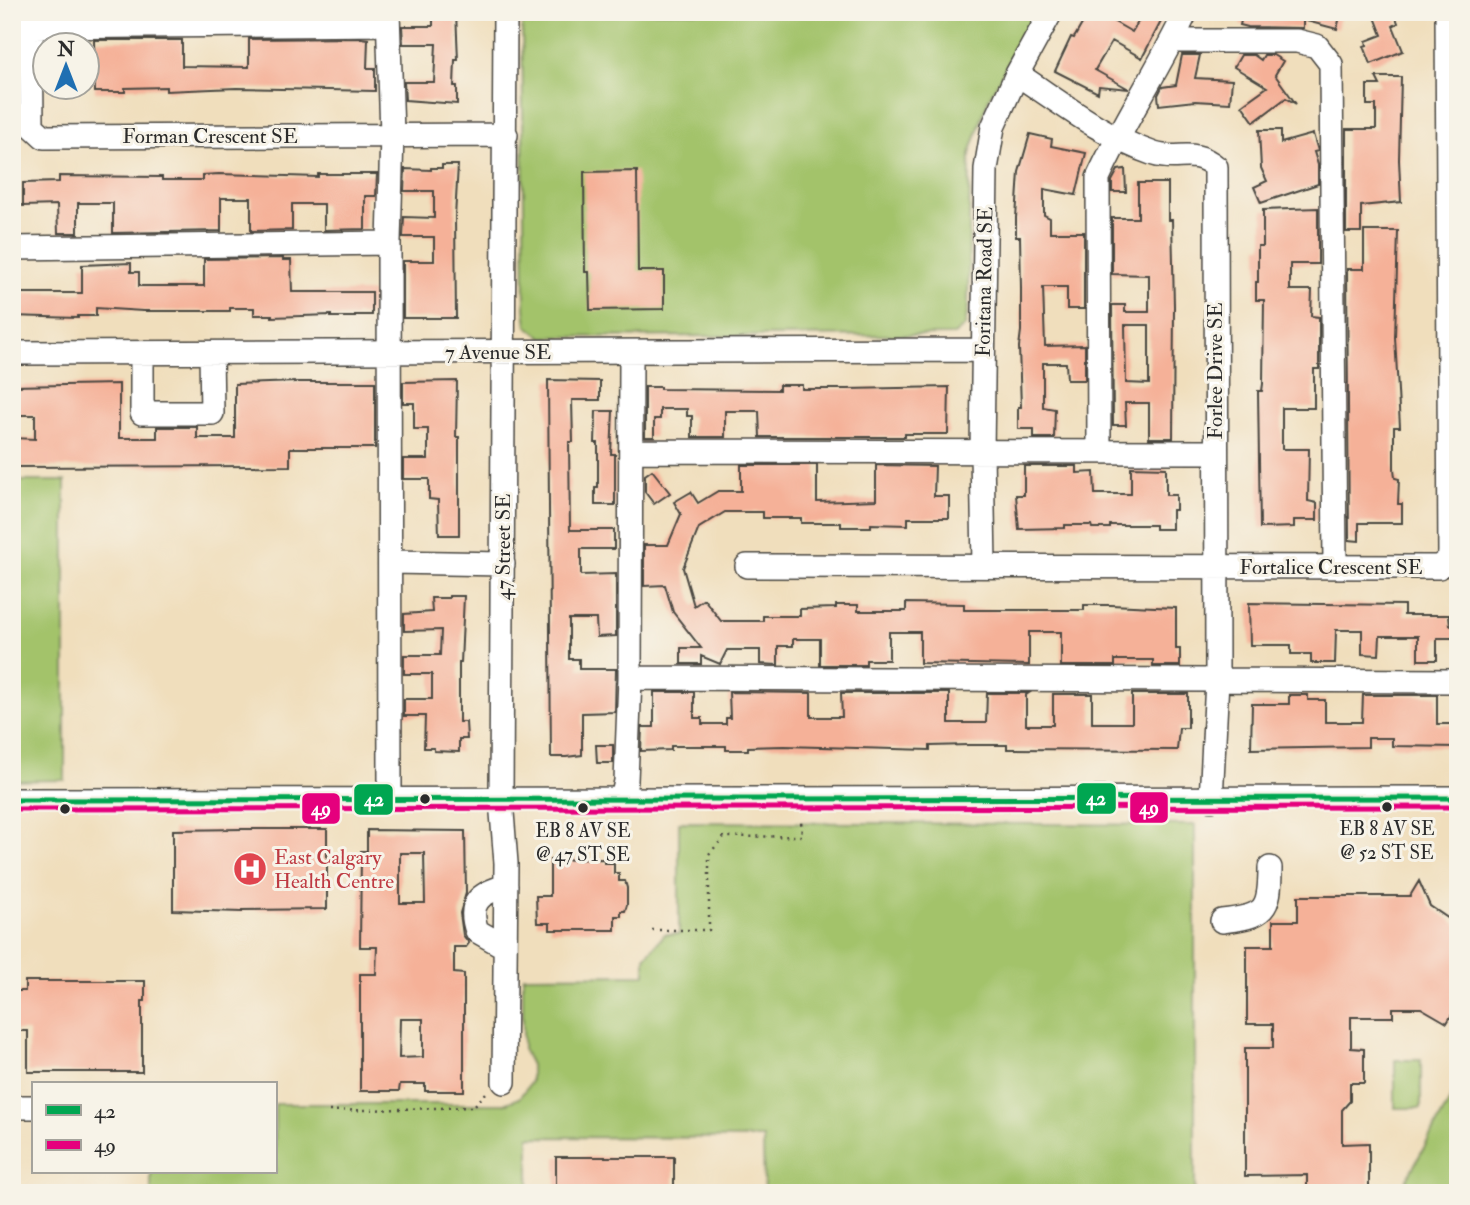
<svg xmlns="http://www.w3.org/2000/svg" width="1470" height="1205" font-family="'IM FELL Double Pica',serif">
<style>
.green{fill:#a3c36b;stroke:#67774b;stroke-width:2}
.building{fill:#f5b198;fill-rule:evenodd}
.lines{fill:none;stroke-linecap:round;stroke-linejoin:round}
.minor-casing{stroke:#494641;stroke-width:26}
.path{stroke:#494641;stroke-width:2.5;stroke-dasharray:2 5;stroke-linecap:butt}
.minor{stroke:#fff;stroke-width:23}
.bus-1-casing{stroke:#f7f3e8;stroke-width:10}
.bus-2-casing{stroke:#f7f3e8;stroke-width:10}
.bus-1{stroke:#00a651;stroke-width:5}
.bus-2{stroke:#e5007d;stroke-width:5}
.bus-dot{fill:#2b2b2b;stroke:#f7f3e8;stroke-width:2.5}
.labels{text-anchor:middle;stroke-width:6;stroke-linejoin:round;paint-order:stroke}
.bus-label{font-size:19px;fill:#2b2b2b;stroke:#f7f3e8}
.street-label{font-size:21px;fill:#2b2b2b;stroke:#f7f3e8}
.health-label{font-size:21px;fill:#be3a42;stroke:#f7f3e8;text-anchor:start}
.line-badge{stroke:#f7f3e8;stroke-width:2.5}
.badge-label{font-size:19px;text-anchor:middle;font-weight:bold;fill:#fff}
</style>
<rect width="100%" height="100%" fill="#f7f3e8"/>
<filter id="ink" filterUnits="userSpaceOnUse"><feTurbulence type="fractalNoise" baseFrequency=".0143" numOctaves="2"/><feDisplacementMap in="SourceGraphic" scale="14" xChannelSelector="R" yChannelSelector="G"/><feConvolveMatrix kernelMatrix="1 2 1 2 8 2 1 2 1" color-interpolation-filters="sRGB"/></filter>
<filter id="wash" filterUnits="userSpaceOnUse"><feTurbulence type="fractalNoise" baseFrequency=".00686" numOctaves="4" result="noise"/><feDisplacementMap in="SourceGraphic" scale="28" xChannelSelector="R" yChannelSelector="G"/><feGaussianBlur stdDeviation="1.57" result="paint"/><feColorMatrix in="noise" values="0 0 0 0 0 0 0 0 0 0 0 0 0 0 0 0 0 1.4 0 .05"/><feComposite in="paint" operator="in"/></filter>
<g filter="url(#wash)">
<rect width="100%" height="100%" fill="#f0debc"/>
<!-- green -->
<path class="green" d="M522,12H1036L988,100L970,154L968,307L965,326L954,335L542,337L527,326L525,309Z
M12,481H65V780L12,781Z
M679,822L1195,825V1193H764L763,1138L529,1137V1193H151V1172H275V1104H504L519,1098L531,1082V1065L523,1049V976L645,975V957L665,934H679Z
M1395,1060H1421V1108H1395Z
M1458,1086V1193H1399Z"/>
<g id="blocks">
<!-- building -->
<path class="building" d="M433,12H456L458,60H455L454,86H457V104L405,100L404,82H434L436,44H403L402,26H433Z
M1089,12H1097L1132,32L1144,12H1166L1142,58L1112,41L1095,70L1129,89L1099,86L1098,93L1055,71L1071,37L1074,38Z
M1243,12H1341L1337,29L1303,20V28L1248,27L1240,25Z
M1373,12H1394L1398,23L1393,26L1403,51L1371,64L1364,46L1367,45L1366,41L1382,35Z
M360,38L368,39L367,68H375V91L236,88L166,91V87L125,88V92H95L94,40H182V66L249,67V39Z
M1182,55H1200L1195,78L1232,80L1230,103L1195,101L1159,105L1158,95L1162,87L1176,85Z
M1241,55H1254L1261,60L1264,55H1273L1283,61L1275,75L1296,104L1286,98L1254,122L1242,105L1267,87L1234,67Z
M1376,77H1401L1399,160L1401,202L1361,206V232H1346V129H1376V105H1367V85H1380Z
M1259,130H1281V143L1313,134L1318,151L1314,152L1318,165V184L1261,203L1254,187L1267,181L1261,168Z
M1030,134L1052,139L1051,146L1086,153L1076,195L1044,189V215L1050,218V232H1084V309H1067V287H1043L1045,346L1085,345V380H1067L1066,363H1043V407L1055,409L1054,438H1034V429H1018V407H1021L1019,347L1021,331V288L1020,237H1016V218L1019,172Z
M442,165H458L455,217L456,318H403V261H434V237H403L404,217L434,218V191H404L405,169L431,170V168H442Z
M1125,169L1126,192H1112V181L1118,170Z
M637,171L638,271H664V309L590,310L589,272H585L584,172Z
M219,174L318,177V174H377L376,196H365V229L324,230V204H292V230L251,231V198H221V231L113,233V203H78V233H58L57,205L23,206V183L59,182V176L162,177V180H203V175Z
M1138,183H1168V220H1172L1174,306L1173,438H1149V403H1125L1126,425H1113L1112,305H1125V312H1149V275L1112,274V218H1138ZM1125,325H1149V384L1126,383Z
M1318,208V264H1290V290H1312L1311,316L1319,317V369H1314V408H1282V449H1309L1308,501L1317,503V520H1294V527L1260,528L1258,391H1262L1263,384L1264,300H1256V282H1258V246H1263V210Z
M1364,231H1398L1395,337L1400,427H1394V468L1395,478L1399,479L1398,504H1402V523H1359V541L1349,540L1347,269H1364Z
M283,258V260H291L292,292H372V315H355V317H331V315L272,317V315H254V308H230V311H143L96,308V316H78V318L12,316V293H82V265L131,263V272H139V286H204V259Z
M548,380L600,381V400H572L573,442H569L570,530H614V549H581V575L616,574V636L597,637L596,619H569V659H579V669H616L615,712L582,713V755L566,757H551Z
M457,381L456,437H459V535H439L438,500L429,499V479H403V459H428V429H414V403H403V382Z
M298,382H375V448H290V466L12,467V438L35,439V415H12V386L119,384V438H157V427H197V438H235V384Z
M779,385H802V389H847L949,387L948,434H905V437H760L759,411H725V437H692V416H687V409H660V419H654V437H645V387H660V389L779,390Z
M596,411H613L611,454H615V505H595V488H598V443H595Z
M741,465H817V502L876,500V465L935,466L934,496H949V518H908V525L871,524V527H841V523H801V518H763V512H725L699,528L683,568L694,606L704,599L721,621H763V616H800V609L836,608V605H858V611H906V603L964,604V610H1084V605H1111L1176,608V649H1180V666H1153V660H1115V666H1061V632H1029V665L920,663V632H889V660H866V665H820V639H793V646H778V665L760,664V650H727L720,664L701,656V664H681V648H701L673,612L665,585L644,586V545H668L681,514L674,502L691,492L698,503L718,491H741Z
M1024,466H1077V473L1094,472L1095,494H1131V467L1166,468V495H1176V510H1172V529H1155V525H1110V528H1092L1091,525H1065V528L1019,529L1016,495H1024Z
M652,470L670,493L654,504L645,492V475Z
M449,596H464L461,663H459V722H466L467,739H459V752L434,751V748H424L425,716H404V699H432V674H404V655H440L441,630L404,631V614L432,612L431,598H449Z
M1249,603L1404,605V615H1449L1450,625L1458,623V638H1437V660H1418V636H1380L1379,655L1362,654V630H1336L1335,663H1311V654H1291V645H1250Z
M654,692H694V718H702V724H726V718H730L729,692L811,693V717H842L841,693H949V723H986L987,693H1029L1026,695V725H1053V694H1092V723H1132V694H1188V728H1179L1177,750L1007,749V745H968L930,746V750L784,746L748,747V750H726V746H671V750L641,751L642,727H654Z
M1289,695H1308V700H1325V722H1362L1363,695H1437V724H1458V747L1392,746V738H1368V747L1251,749L1252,704H1289Z
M596,745H613V763H597Z
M243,829H327V909L242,910V912L173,910V830Z
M367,830L465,831L466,893L460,913L463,935L469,943L466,947H454V973L464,974V1091H425V1084H400L399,1091H360V974H376L377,947H360L361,851H367ZM400,853H424L425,903H400ZM400,1019H423V1057L399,1058Z
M604,859V863H614V873H619V881H625L627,888V905L625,911H621V916H615V930H550V923H537L536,896H550V860Z
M1419,881L1430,906L1458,925V1004L1447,1023L1421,1008H1393V1017H1351V1048L1364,1049V1083H1350V1101L1342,1110V1144L1369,1143V1193L1307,1191V1175L1245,1176V1048H1273V1024H1247V946H1273V921H1298V896H1410Z
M25,981H145V1001H142V1072H28V1031H12V991H25Z
M556,1157H674V1193H556Z"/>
</g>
</g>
<g filter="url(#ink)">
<use href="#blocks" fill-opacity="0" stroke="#494641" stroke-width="2"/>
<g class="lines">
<!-- minor casing -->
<g class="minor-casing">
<path id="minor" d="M31,12L32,126L44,137L506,135
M388,12L392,134L389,243L390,800
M31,27L388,24
M1173,41H1297L1317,46L1331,64L1335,566
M1017,74C1060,102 1104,137 1154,154C1178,162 1193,147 1216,167L1217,680L1211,800
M12,248L389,243
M12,353L983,350
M142,353V413H212L211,353
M631,451L1215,452
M1099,452L1098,178C1124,121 1159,69 1186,12
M391,562L503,564
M984,565L982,452L986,169L993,127L1017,74L1051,12
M747,566L1439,567L1450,558L1447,12
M630,678L1458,681
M12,800L1458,798
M622,800L626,781L630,678L631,352
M1222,921C1265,916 1270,911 1270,868
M505,947L477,931C467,902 480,893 506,886
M504,1082L506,863L501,800L505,12
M12,1107H33"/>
</g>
<!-- path -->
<path class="path" d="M652,930H709V854L724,837L802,836L801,820
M329,1111L473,1107L489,1090"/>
<!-- minor -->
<use href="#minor" class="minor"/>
<!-- bus-1 casing -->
<g class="bus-1-casing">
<path id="bus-1" d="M12,800L1458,798"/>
</g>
<!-- bus-2 casing -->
<g class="bus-2-casing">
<path id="bus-2" d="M12,809L1458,807"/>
</g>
<!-- bus-1 -->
<use href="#bus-1" class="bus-1"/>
<!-- bus-2 -->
<use href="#bus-2" class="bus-2"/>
</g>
</g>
<!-- icons -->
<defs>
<g id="hospital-disc" transform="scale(1.75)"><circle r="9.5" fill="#e0444e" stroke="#f7f3e8"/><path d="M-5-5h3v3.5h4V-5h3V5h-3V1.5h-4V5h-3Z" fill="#fff"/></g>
</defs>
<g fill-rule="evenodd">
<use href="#hospital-disc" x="250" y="869"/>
</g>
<!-- markers -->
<g class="bus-dot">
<circle cx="425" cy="799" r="6"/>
<circle cx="1387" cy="807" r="6"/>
<circle cx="583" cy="808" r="6"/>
<circle cx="65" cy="809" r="6"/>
</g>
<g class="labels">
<!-- bus labels -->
<g class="bus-label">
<text x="1387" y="835">EB 8 AV SE<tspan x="1387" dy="24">@ 52 ST SE</tspan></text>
<text x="583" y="837">EB 8 AV SE<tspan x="583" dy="24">@ 47 ST SE</tspan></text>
</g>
<!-- street labels -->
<g class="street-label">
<text x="210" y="143">Forman Crescent SE</text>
<text transform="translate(984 282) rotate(-89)" y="7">Foritana Road SE</text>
<text x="498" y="359">7 Avenue SE</text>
<text transform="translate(1215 371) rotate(-90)" y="7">Forlee Drive SE</text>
<text transform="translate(503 547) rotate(-90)" y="7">47 Street SE</text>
<text x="1331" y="574">Fortalice Crescent SE</text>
</g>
<!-- health labels -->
<g class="health-label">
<text x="274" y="864">East Calgary<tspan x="274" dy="24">Health Centre</tspan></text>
</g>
</g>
<g class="line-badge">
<rect x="1076" y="782" width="41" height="33" rx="7" fill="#00a651"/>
<rect x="353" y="783" width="41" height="33" rx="7" fill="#00a651"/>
<rect x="1129" y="791" width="40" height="33" rx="7" fill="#e5007d"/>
<rect x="301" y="792" width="40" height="33" rx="7" fill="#e5007d"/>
</g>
<g class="badge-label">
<text x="1096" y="805">42</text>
<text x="374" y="806">42</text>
<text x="1149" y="814">49</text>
<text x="321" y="815">49</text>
</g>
<!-- margin -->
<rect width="1470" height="1205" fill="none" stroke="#f7f3e8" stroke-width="42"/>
<!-- legend -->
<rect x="32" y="1082" width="245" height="91" fill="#f7f3e8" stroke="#a5a39c" stroke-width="2"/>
<rect x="46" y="1105" width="35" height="10" fill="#00a651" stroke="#a5a39c" stroke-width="2"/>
<text x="94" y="1118" font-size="21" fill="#2b2b2b">42</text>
<rect x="46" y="1140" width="35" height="10" fill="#e5007d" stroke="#a5a39c" stroke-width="2"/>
<text x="94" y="1152" font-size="21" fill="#2b2b2b">49</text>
<!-- north arrow -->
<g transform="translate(66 66)"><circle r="33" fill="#f7f3e8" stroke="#a5a39c" stroke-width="2"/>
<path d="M0-5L12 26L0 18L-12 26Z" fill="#1f6fb2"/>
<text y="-10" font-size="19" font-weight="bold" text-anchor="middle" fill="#2b2b2b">N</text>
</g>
</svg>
